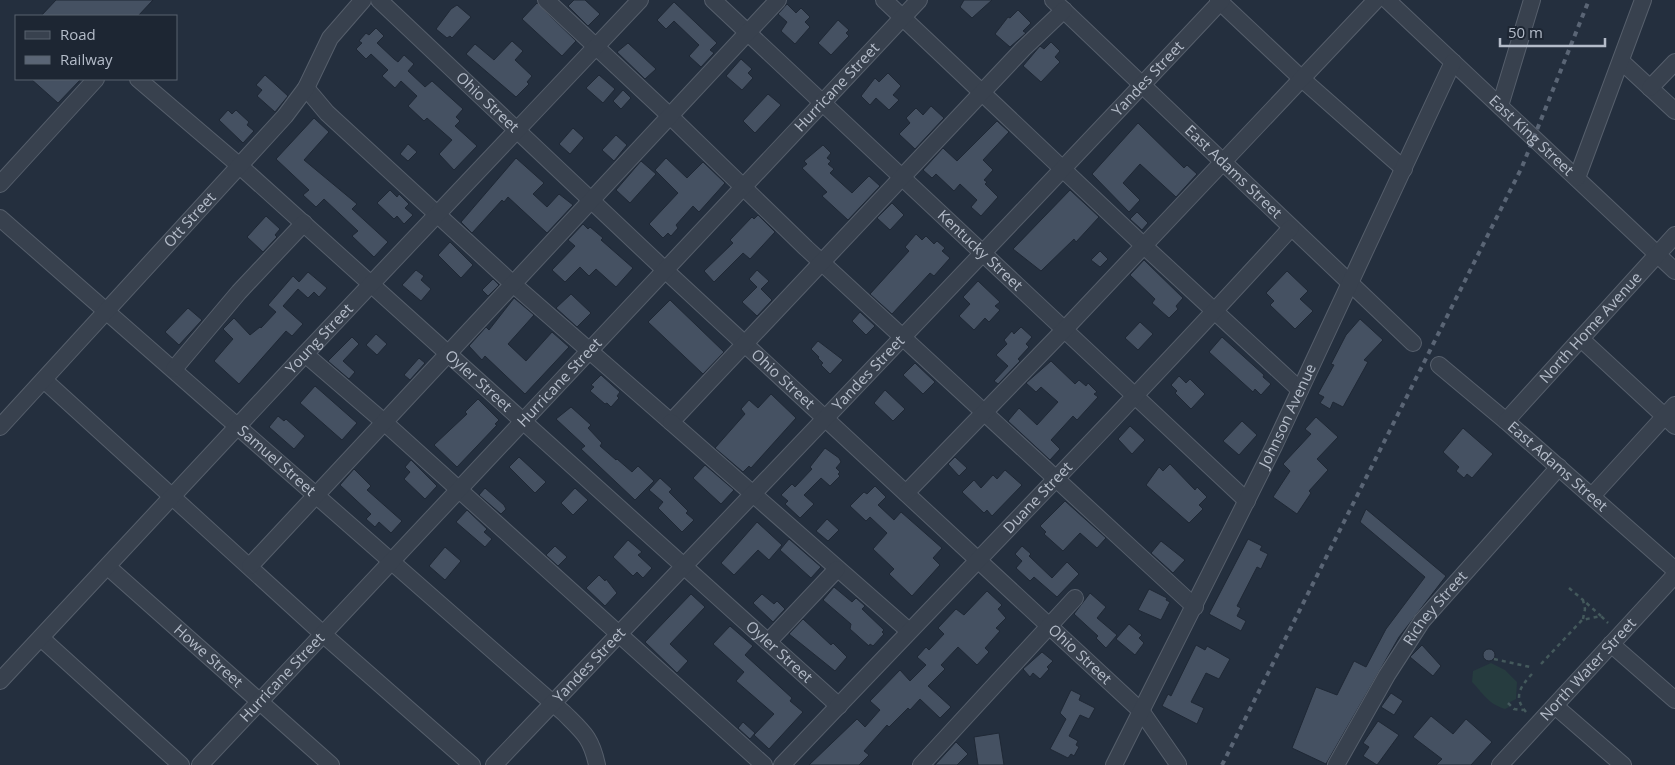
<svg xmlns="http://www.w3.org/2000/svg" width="1675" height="765" font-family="'Open Sans',sans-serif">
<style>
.green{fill:#263c3f}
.building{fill:#455162;stroke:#1f2835}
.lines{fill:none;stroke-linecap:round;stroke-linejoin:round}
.minor-casing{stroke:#565f6c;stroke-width:18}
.path{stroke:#44595c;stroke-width:2.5;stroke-dasharray:4 4;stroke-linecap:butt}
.minor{stroke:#38414e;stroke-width:16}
.rail{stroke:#5a6575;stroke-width:4;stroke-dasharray:5 5;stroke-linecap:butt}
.labels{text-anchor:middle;stroke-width:4;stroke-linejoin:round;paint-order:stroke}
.street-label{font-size:15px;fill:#b4bcc9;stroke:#1d2633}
</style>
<rect width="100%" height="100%" fill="#242f3e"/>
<!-- green -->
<path class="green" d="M1491,663L1505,670L1517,682L1516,699L1508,703L1509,707L1505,709C1488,704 1483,693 1472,682L1473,671Z"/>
<!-- building -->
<path class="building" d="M56,0H153L138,16H41Z
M574,0H585L600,14L588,26L568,6Z
M964,0H992L972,18L960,7Z
M674,2L717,43L710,50L714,53L701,67L689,56L699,45L674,21L666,29L657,20Z
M537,3L576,41L562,56L522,19Z
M787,4L796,13L801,8L810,17L805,22L810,27L795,44L781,31L787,22L778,14Z
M457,5L471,17L452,38L450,36L447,38L436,29L451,9Z
M1018,10L1031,23L1023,31L1026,33L1010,47L995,34L1008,17L1010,18Z
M838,20L849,30L846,33L849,36L831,55L818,43Z
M376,28L384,36L377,43L394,59L398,62L404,55L414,64L408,71L425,87L432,81L463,109L456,117L460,121L455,126L477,146L454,170L439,154L452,140L427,118L424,121L408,106L417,96L401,81L395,88L382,76L388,70L371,54L366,59L356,49L362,43L359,41L366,33L369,35Z
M512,41L523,51L515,60L532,76L527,82L529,84L516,97L466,54L475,44L494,60Z
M1051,42L1060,51L1055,57L1060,62L1041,82L1023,66L1040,46L1044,49Z
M628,43L656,69L645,79L617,52Z
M741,59L752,69L748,73L753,78L742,90L726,76Z
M888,73L901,86L893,95L899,100L889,110L876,98L870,105L861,96L875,78L879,82Z
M265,75L288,96L275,112L257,96L262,90L256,85Z
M599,75L615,89L603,103L586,88Z
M31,79H81L58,103Z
M623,90L631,98L621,109L613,101Z
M768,94L781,105L755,133L743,121Z
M931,106L944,118L915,149L899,134L910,123L906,118L916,108L923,115Z
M228,110L232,114L236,110L249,122L247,125L254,131L243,143L219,120Z
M314,118L329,132L304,160L357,204L352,209L388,242L374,257L352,236L358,231L324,199L316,207L303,195L309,190L276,159Z
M997,121L1009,132L983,160L993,170L984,180L987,182L985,184L998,197L981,216L971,207L977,200L960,184L954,191L936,174L932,178L923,170L943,148L957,161Z
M1138,123L1184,168L1187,165L1197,174L1176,197L1140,164L1123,183L1140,200L1129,212L1092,174Z
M573,128L584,138L570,154L559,144Z
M616,135L627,145L614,161L602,150Z
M408,144L417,152L408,161L400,154Z
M823,145L831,153L827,158L831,161L828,164L834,169L830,173L852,193L869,176L880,186L848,220L822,196L827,192L802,168L807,164L804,161Z
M516,158L544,183L533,194L547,207L559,194L573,205L547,233L508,197L504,202L502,200L472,233L461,222Z
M666,158L687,178L703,162L725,183L699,212L693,206L676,225L678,228L671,236L668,233L663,238L649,224L678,193L655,170Z
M641,161L656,174L630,203L616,190Z
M390,190L397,197L399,194L409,204L405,208L413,215L404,224L397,216L394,219L377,203Z
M1070,190L1099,217L1076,242L1074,239L1041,271L1013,249Z
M892,203L904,215L890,230L877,218Z
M1137,212L1148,223L1142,230L1130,219Z
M758,215L775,232L750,259L743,253L714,282L704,271L733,243L730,240L752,217L754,219Z
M266,216L280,229L275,235L277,237L263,252L247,237Z
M583,224L588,229L590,227L603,238L601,240L633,268L616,287L596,269L589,276L580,267L565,282L552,270L575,246L568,240Z
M916,234L922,240L926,236L934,244L937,241L945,248L942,251L950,258L934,276L930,273L892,314L870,294L909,251L905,247Z
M450,242L473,265L461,278L438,255Z
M1100,251L1108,259L1100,267L1091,260Z
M1144,260L1183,298L1176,306L1178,309L1169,318L1152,303L1155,299L1130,275Z
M416,270L424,276L421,280L431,289L421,301L402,285Z
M757,270L769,281L761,289L772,300L757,316L742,302L757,287L749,279Z
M1287,271L1308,291L1300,299L1313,311L1295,329L1270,305L1274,301L1266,293Z
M308,272L327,288L319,297L314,292L308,298L298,289L283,306L303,324L292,336L286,331L239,384L214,361L233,339L223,329L234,318L250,335L260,327L261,328L276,312L268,305L293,276L299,282Z
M493,279L499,285L488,296L482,290Z
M978,281L1000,302L995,306L1000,310L989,322L985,318L974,330L959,316L970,304L963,297Z
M571,294L591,313L577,327L556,308Z
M514,298L534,315L508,344L526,361L552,332L569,347L525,394L485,356L482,360L469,346L486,327L489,330Z
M670,300L724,352L703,374L648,322Z
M188,308L202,320L179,345L165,332Z
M860,312L875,326L866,335L852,321Z
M1360,319L1383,340L1364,360L1368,362L1343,407L1333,402L1330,409L1320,403L1324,397L1318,394L1334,365L1331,364L1346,335Z
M1140,322L1153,334L1138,350L1125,338Z
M1021,327L1032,337L1026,344L1029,347L1018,359L1020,361L998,384L994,381L1008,366L996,355L1007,344L1004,340L1012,331L1014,334Z
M376,334L387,344L377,355L366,345Z
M352,337L359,344L343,361L355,372L349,379L328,361Z
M1222,337L1264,375L1263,377L1271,384L1261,395L1255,389L1253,392L1209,352Z
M818,341L843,360L830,374L821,365L823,363L818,358L819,357L811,349Z
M419,358L425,363L410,380L404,375Z
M1051,361L1075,384L1079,380L1086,386L1088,383L1097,392L1094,394L1098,397L1077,420L1073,416L1051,440L1060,449L1050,460L1008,421L1019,408L1037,425L1058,402L1041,387L1036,392L1026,383Z
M915,363L935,382L923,394L903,375Z
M601,375L620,392L617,396L619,398L611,407L607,403L605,404L590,391L594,387L591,385Z
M1179,376L1186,383L1190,379L1205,394L1191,409L1175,393L1177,391L1171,385Z
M315,386L357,423L342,440L300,403Z
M885,390L905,409L893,421L874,403Z
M771,394L796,418L751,468L749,466L743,472L715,448L745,414L741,409L749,400L758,408Z
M478,399L499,420L495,424L497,425L457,467L434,445L467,414L465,412Z
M571,407L591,425L588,428L602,443L600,446L616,460L617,459L632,472L638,466L654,481L635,500L581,449L585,446L556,419Z
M278,416L284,421L286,419L305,436L294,449L269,427Z
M1316,417L1338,437L1317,459L1328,470L1309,491L1311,493L1297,514L1273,497L1290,471L1283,464L1311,434L1305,429Z
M1242,421L1257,435L1239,455L1223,441Z
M1130,426L1145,440L1132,454L1118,439Z
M1463,428L1493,454L1472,478L1467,474L1464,478L1456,471L1459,467L1443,452Z
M825,448L839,458L841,462L836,468L840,472L838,474L840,476L830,486L821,478L804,495L814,504L800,518L785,504L788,501L781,495L792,484L795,487L812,469L810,467Z
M519,457L546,482L535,493L509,467Z
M955,457L967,468L959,476L948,464Z
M411,460L437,486L425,499L404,479L410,472L405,467Z
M1170,464L1195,490L1197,487L1207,497L1199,505L1203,509L1189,523L1146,485L1159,467L1163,471Z
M705,465L734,490L721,504L693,478Z
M354,469L371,486L367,490L402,521L391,533L379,522L375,527L366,519L371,514L340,485Z
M1005,470L1022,485L992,516L987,510L984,513L962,492L974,480L981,488L993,475L997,479Z
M660,478L672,489L669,492L688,511L686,513L694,520L682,532L658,508L663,502L649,490Z
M875,486L886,497L878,505L894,520L901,512L942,548L933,558L940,565L912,596L889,574L894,569L873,549L887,533L870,517L866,521L850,506L864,492L867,494Z
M485,488L504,505L506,509L501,514L479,495Z
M575,488L588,500L573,515L561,503Z
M1065,501L1106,538L1097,548L1080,533L1063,551L1044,534L1046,532L1040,526Z
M1366,509L1446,576L1399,637L1326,764L1292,748L1316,687L1337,695L1354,661L1366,667L1386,629L1425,577L1360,522Z
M467,510L487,529L484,532L492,539L485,547L456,522Z
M827,519L839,530L828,541L816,531Z
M757,522L782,545L769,560L758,550L734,575L721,563Z
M789,539L821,567L811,578L780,550Z
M1248,539L1262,546L1260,550L1268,554L1261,569L1257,567L1237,606L1241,608L1237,616L1246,621L1241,631L1209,614Z
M628,540L642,552L638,555L652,568L643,578L637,572L633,576L613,557Z
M1161,541L1185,560L1173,573L1151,553Z
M555,546L567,557L558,566L546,555Z
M1022,546L1031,554L1029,556L1052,578L1067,562L1079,574L1057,597L1034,577L1030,581L1016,568L1022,561L1015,554Z
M445,547L461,561L445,580L429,566Z
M599,575L605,581L606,579L617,593L605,606L586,588Z
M834,587L852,602L856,598L865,606L862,609L884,630L882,632L884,634L873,646L870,644L869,646L850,629L851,624L823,600Z
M1149,589L1167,598L1166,600L1170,602L1161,620L1138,610Z
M987,591L1002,605L998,609L1006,618L996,628L1000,631L985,648L989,652L977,665L958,647L941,665L945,669L928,686L951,707L940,718L920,699L910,710L908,708L889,727L887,725L864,751L869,755L859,765H809L857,719L865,727L880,710L870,701L900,670L910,681L926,665L917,657L926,647L929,650L944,634L938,628L956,609L964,615Z
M1090,593L1106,607L1097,618L1117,635L1106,648L1096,638L1098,636L1074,614Z
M691,594L705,607L670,644L688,661L677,673L645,642Z
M762,594L774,604L777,601L785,609L773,622L753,603Z
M803,619L831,645L833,643L847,657L835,671L789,634Z
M1129,624L1142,635L1139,638L1144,643L1135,655L1116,639Z
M730,626L753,646L745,655L792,698L790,701L803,712L769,749L754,735L774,714L736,681L744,672L713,644Z
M1196,645L1205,650L1207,646L1230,659L1219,679L1206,673L1191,702L1204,708L1197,724L1162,706L1168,694L1171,696Z
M1422,645L1441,666L1433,676L1410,657Z
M1483 655a6 6 0 1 1 12 0a6 6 0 1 1-12 0Z
M1042,652L1053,661L1047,667L1049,669L1040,679L1033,673L1030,677L1023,669Z
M1071,690L1081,695L1079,700L1095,708L1089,719L1080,715L1069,736L1078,741L1076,745L1079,747L1074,756L1071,754L1068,758L1050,749L1066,719L1060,713Z
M1391,693L1403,701L1394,715L1381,707Z
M1431,716L1453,734L1466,719L1492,742L1471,765H1436L1442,759L1413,737Z
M1378,721L1399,735L1377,765L1363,756L1369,747L1363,743Z
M743,722L755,733L750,739L738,728Z
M999,733L1004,765H978L974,737Z
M956,742L968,754L957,765H935Z"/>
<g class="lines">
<!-- minor casing -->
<g class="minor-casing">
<g id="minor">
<path id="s1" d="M379,0L666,271L1142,712L1178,764"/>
<path d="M546,0L670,116L806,248L1195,607"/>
<path id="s2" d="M713,0L1247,501"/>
<path d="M884,0L1143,245L1300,390"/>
<path id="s3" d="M1053,0L1413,343"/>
<path d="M1218,0L1302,79L1404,169"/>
<path id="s4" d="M1387,0L1675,271"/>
<path d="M1621,61L1675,111"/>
<path id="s5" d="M138,79L241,167L839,706"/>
<path d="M306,88L327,113L513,284L671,422L1023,49L1064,10"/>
<path d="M1650,88L1675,62"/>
<path d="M1500,106L1532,0"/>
<path d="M1577,178L1643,0"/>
<path d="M0,184L96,79"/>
<path id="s6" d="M0,218L564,713C583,732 591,737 597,765"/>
<path d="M1581,339L1675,426"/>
<path d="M305,354L384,422L764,765"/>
<path id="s7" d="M1439,365L1506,421L1675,570"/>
<path d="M174,369L239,292L304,223"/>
<path d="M44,380L324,635L472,765"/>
<path id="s8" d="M1506,421L1675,235"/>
<path d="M671,422L909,631"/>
<path id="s9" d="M0,427L285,116L306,88L330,38L363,0"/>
<path d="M906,493L1064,330L1376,0"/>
<path d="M1592,496L1675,405"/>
<path d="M250,566L778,0"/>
<path id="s10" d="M108,567L331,765"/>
<path d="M41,638L181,765"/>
<path d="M768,642L837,569"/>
<path d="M1611,644L1675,700"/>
<path id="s11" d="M0,681L305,354L640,0"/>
<path d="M1555,706L1623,765"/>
<path id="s12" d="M200,765L919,0"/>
<path id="s13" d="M494,765C737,510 981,257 1222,0"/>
<path id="s14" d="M782,765C952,586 1125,410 1291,228"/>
<path d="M921,765L1075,598"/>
<path id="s15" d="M1114,765L1274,446L1453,62"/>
<path id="s16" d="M1336,765L1387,675L1422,621L1559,467"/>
<path id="s17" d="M1500,765L1675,575"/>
</g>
</g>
<!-- path -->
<path class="path" d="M1569,588L1583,600
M1583,619L1585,609L1583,600L1601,616
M1494,659L1530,667
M1541,664L1582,620L1601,616L1608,623
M1508,703L1514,709L1523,710
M1526,712C1513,697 1520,687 1532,674"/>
<!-- minor -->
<use href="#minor" class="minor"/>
<!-- rail -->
<path class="rail" d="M1222,765L1522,167L1589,0"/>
</g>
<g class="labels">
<!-- street labels -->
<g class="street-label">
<text dy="5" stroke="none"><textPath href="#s13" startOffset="948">Yandes Street</textPath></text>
<text dy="5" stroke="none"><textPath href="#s12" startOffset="930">Hurricane Street</textPath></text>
<text dy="5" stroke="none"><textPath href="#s1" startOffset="149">Ohio Street</textPath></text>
<text dy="5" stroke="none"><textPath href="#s4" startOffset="198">East King Street</textPath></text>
<text dy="5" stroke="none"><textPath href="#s3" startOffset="249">East Adams Street</textPath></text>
<text dy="5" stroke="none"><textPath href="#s9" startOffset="281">Ott Street</textPath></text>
<text dy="5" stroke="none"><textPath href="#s2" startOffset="366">Kentucky Street</textPath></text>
<text dy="5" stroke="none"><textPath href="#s8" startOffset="126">North Home Avenue</textPath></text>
<text dy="5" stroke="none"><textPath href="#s11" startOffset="468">Young Street</textPath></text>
<text dy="5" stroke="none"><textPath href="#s13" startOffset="542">Yandes Street</textPath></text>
<text dy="5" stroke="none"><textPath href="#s1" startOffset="554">Ohio Street</textPath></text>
<text dy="5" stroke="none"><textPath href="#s5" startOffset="455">Oyler Street</textPath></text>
<text dy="5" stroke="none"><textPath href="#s12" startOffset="525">Hurricane Street</textPath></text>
<text dy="5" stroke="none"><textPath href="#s15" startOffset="390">Johnson Avenue</textPath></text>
<text dy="5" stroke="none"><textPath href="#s6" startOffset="368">Samuel Street</textPath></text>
<text dy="5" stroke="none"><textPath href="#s7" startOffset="156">East Adams Street</textPath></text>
<text dy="5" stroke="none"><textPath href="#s14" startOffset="370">Duane Street</textPath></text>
<text dy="5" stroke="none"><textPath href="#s16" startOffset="186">Richey Street</textPath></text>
<text dy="5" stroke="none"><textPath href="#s5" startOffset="860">Oyler Street</textPath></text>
<text dy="5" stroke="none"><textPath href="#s1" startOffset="959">Ohio Street</textPath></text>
<text dy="5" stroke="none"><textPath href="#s10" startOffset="134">Howe Street</textPath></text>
<text dy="5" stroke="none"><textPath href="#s13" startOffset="138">Yandes Street</textPath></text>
<text dy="5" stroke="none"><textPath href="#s17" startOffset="130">North Water Street</textPath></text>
<text dy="5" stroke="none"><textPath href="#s12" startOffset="120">Hurricane Street</textPath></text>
</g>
</g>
<!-- legend -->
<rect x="15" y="15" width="162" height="65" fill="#1d2633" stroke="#59626f"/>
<rect x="25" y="31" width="25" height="8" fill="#38414e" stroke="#59626f"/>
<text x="60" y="40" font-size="15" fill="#b4bcc9">Road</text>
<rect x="25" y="56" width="25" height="8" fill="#5a6575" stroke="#59626f"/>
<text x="60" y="65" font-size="15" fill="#b4bcc9">Railway</text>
<!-- scale -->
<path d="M1500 38v8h105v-8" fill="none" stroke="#b4bcc9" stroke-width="2.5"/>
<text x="1508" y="38" font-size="15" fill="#b4bcc9" stroke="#1d2633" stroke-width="4" paint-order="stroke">50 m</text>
</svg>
